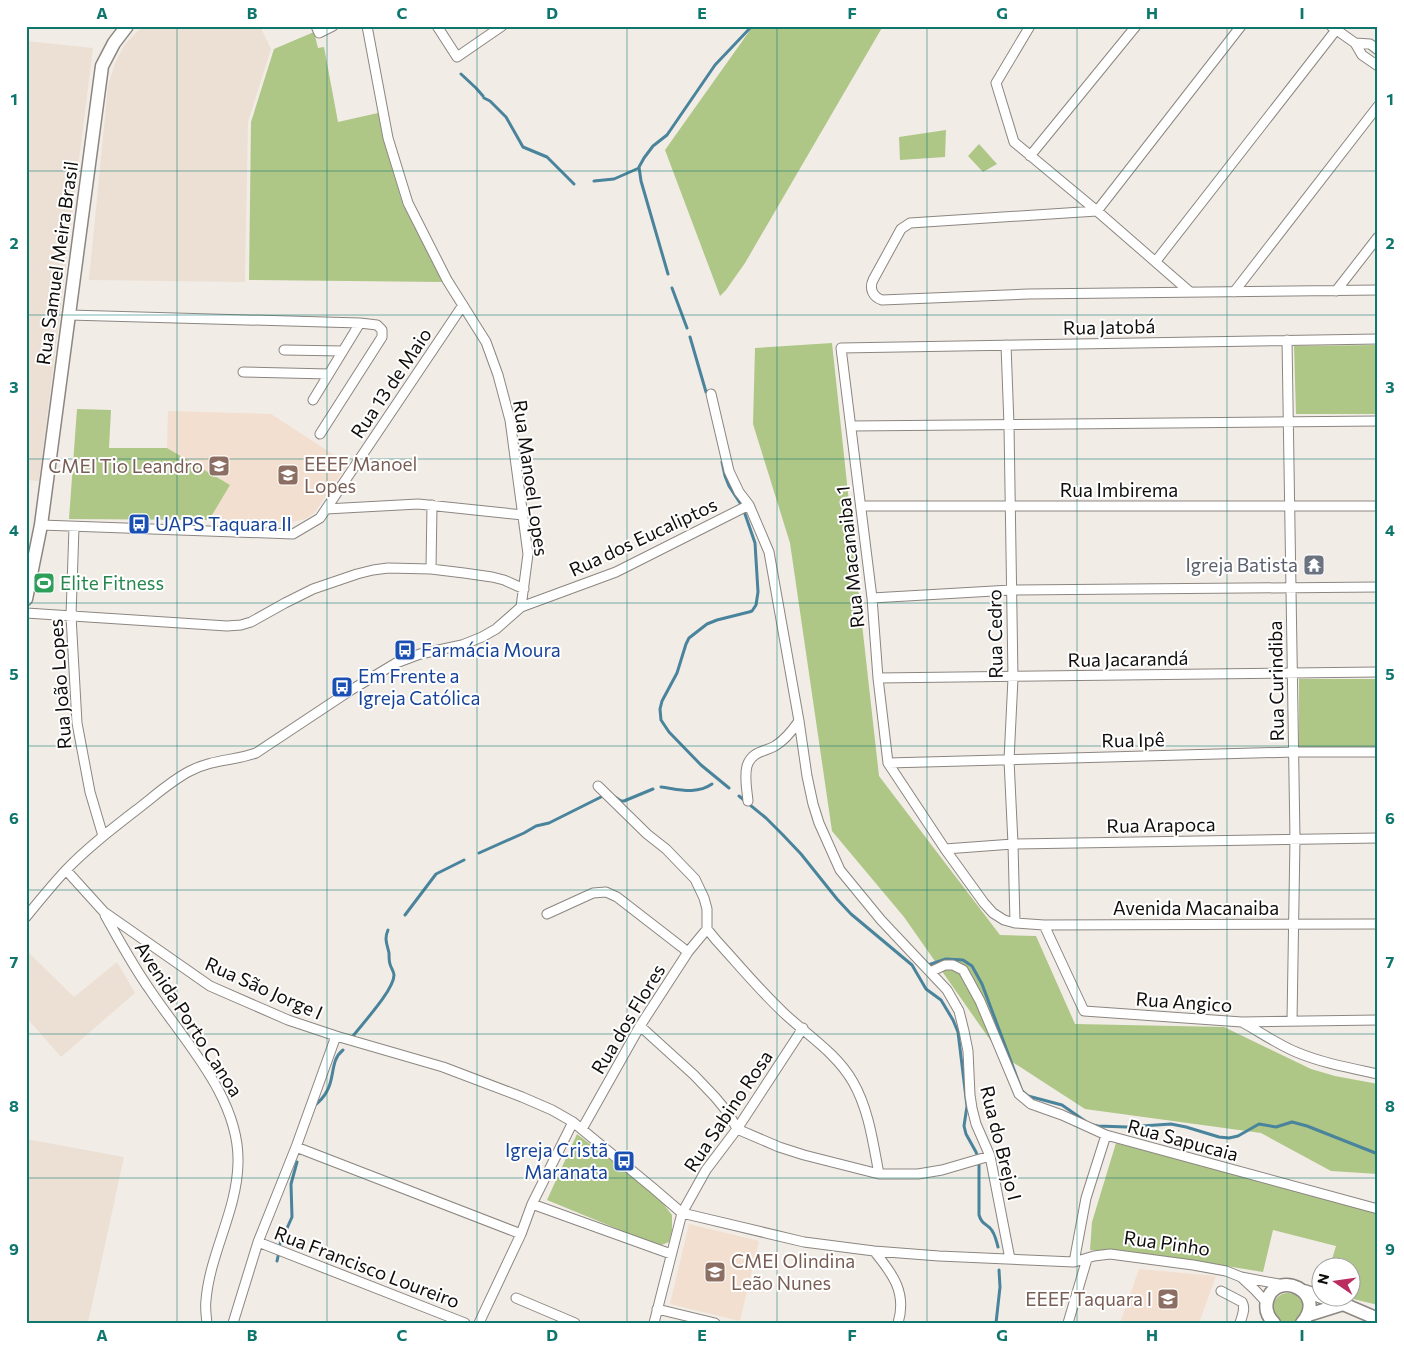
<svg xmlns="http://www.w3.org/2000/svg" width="1404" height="1349" font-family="Commissioner,sans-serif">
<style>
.built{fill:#ece0d5}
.education{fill:#f2dfcf}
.green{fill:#aec686}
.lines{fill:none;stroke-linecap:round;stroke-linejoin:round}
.stream{stroke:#49849c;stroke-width:3}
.street-casing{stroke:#8c8681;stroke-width:11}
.secondary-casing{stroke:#8c8681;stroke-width:15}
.street{stroke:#fff;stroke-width:9}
.secondary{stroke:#fff;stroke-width:12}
.grid{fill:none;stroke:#0f766e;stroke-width:1;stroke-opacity:0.55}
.labels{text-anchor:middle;stroke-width:4;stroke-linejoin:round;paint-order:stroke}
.street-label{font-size:19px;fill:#100e0c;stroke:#fff}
.education-label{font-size:19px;fill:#785e54;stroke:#fff;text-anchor:start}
.transit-label{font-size:19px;fill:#164399;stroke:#fff;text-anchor:start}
.worship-label{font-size:19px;fill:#5b616d;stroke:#fff;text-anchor:end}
.leisure-label{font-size:19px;fill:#27864d;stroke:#fff;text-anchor:start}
.neatline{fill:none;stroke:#0f766e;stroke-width:2}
.grid-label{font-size:16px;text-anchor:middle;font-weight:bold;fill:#0f766e}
</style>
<rect width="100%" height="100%" fill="#f2ece6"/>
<!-- built -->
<path class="built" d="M143,26H260L271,49L248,122L245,282L89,280L108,86L115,63L125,44Z
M26,41L93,48L39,481L26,480Z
M26,950L74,997L117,962L135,993L61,1057L26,1017Z
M26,1139L124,1157L88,1323H26Z"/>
<!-- education -->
<path class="education" d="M168,411L271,414L348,464L314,513L305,519L292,522L209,520L229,485L167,448Z
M689,1224L759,1241L740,1321L670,1304Z
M1139,1269L1216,1276L1199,1323H1120Z"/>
<!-- green -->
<path class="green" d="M753,26H883L745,263L726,290L720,296L665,150Z
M314,32L318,48L324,47L338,122L378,113L383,139L403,205L444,282L249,280L251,122L274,49Z
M946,130L945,157L900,160L899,137Z
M979,144L997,164L983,172L968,156Z
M832,343L862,624L879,776L1000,935L1036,936L1075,1024L1224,1027L1311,1069L1335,1076L1378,1084V1174L1331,1171L1261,1133L1085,1109L1000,1054L904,917L832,831L790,543L753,424L755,348Z
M1378,345V414H1296L1294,346Z
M77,409L111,410L109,448H167L230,485L209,520L69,519Z
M1299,679H1378V747L1299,748Z
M577,1134L631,1176L662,1202L672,1215V1231L669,1242L659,1246L547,1200Z
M1116,1143L1378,1212V1305L1345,1297L1352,1296V1266H1330L1336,1246L1273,1230L1263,1272L1177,1258L1090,1250L1092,1222Z
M1273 1308a15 15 0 1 1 30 0a15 15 0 1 1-30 0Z"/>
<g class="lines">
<!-- stream -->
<path class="stream" d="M461,74L476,88L483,96
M484,98L490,101L506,117L523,147L547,157L574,184
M594,181L614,179L639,168
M668,274L641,181L639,167L644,158L653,146L667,135L715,65L752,26
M672,288L687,328
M690,337L706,392
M722,462L725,476L729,486L742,506
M661,787C678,789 696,795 712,784
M729,788L701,765L669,732L661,720L660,709L662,701L677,673L686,644L689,638L707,624L717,620L749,612L752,611L756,605L758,592L755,543L744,511
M739,796L766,818L783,835L801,854L837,899L851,914L912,965L926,989L941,1000L953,1020L958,1032L967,1106L964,1126L966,1134L976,1152L978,1157
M615,797L621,801H624L653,789
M479,853L524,833L536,826L549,823L605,795
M405,915L436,874L464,860
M928,965L946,959L963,960L972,966L982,984L1022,1091L1028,1096L1062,1105L1085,1121
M353,1036C362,1024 394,990 394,975C394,972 391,968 390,964C389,961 389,957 389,953C387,944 384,939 388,930
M314,1106C319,1102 324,1097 327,1091C335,1078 330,1060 343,1050
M1093,1125L1098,1126L1127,1127L1171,1124L1186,1127L1219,1137L1229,1138L1238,1136L1259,1124L1276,1127L1292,1122L1307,1126L1378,1154
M979,1161V1215C981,1222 984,1223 990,1228C995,1233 996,1240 998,1247
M280,1244L292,1217L291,1184L297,1162
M277,1261L279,1252
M996,1323L1000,1287L999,1270"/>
<!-- street casing -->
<g class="street-casing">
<path id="street" d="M316,26L319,33L333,26
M437,26L457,57L502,26
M1030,26L996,83L1014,142L1097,211L1241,26
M1331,26L1355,43L1362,55L1378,66
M1355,43L1370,44L1378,50
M1030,156L1136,26
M1156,261L1336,30
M1336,291L1378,237
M1190,292L1097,211L910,223L901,229L873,280C869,289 873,297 882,300L1028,294L1378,290
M1234,292L1378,106
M69,315L360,323L377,325L382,330V337L320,434
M1378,339L841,348L872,598L878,678L888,763L945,849L984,903L993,913L1004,920L1015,923L1044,925L1378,924
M1287,340L1295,839L1292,1021
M1006,345L1009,425L1013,678L1009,760L1013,844L1015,923
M284,350L343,351
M243,372L329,374
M711,394L729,471L739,492L749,505L769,552L799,721L807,776L813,804L819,823L840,870L881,920L947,990L959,1011L964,1031L968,1051L970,1095L972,1108L976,1124L990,1156L1010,1259
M313,400L360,323
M851,426L1378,421
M861,506H1378
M326,509L418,504L523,515
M41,525L293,534L320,518L463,305
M74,527L71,616L77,723L90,792L103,836
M431,569L432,505
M872,598L1011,590L1378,587
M521,607L616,572L749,505
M26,613L227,626L241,625L251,622L285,603L313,589L357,574L373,570L388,568L431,569L464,573L492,577L504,580L524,589
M878,678L1378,672
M888,763L1294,752H1378
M598,786L647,834L666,849L695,879L704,898L707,909V929L716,940C739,965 761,992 786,1015C810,1037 837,1054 853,1082C869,1110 873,1143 879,1174
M748,801C747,790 744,777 747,766C752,751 764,752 775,746C785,740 792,731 799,721
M945,849L1013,844L1378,838
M66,870L104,912L210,986L288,1020L336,1036L443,1067L522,1097L552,1110L573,1122L653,1188L682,1213L804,1242L874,1251L939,1256L1074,1262L1094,1256L1110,1254L1193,1265L1226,1271L1241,1277L1284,1285
M547,914L593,893L606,892L617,897L688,952
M105,915C119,940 133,966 150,990C184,1041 240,1098 238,1163C237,1211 210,1253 206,1300C205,1307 206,1315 207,1323
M26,917C39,901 52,885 66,870C89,846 117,825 144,804C159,792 174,779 190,771C213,759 234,761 256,753L351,690L396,663L420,654L462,645L482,637L496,629L521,607L528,554L510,420L498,375L486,342L447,280L408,203L388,138L367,26
M1044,925L1084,1011L1242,1022L1378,1020
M930,972L945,965H953L963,970L980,1001L1019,1094L1031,1104L1062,1115L1106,1135L1378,1209
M1242,1022C1260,1032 1277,1044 1296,1052C1322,1063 1350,1068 1378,1074
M640,1026L694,1075L715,1097L729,1114L737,1129L779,1147L804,1155L879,1174H918L942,1170L990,1156
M582,1129L640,1026L688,952L707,929
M296,1147L521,1234
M532,1204L671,1254
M258,1242L465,1323
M874,1251C893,1274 907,1293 898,1323
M1074,1262L1086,1198L1106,1135
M1241,1277L1255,1290L1267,1303
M1221,1291L1242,1302C1246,1309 1242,1316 1240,1323
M516,1298L575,1323
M657,1309L715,1323
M233,1323L258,1242L296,1147L336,1036
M479,1323L521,1234L532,1204L573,1122
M654,1323L682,1213L706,1170L737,1129L803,1028
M1068,1323L1087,1259"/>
</g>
<!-- secondary casing -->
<g class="secondary-casing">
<path id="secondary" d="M26,599L41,525L102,66L114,43L127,26
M1304,1291L1343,1304L1378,1319
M1308,1315L1343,1304
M1274,1323C1268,1317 1265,1309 1267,1301C1276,1268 1329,1292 1302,1323"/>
</g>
<!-- street -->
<use href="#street" class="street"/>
<!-- secondary -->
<use href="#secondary" class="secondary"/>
</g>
<!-- grid -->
<path class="grid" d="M177,26V1323M327,26V1323M477,26V1323M627,26V1323M777,26V1323M927,26V1323M1077,26V1323M1227,26V1323M26,171H1378M26,315H1378M26,459H1378M26,603H1378M26,746H1378M26,890H1378M26,1034H1378M26,1178H1378"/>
<!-- icons -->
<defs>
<g id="school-square" transform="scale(1.125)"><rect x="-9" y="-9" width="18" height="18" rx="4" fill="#8d6e63" stroke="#fff"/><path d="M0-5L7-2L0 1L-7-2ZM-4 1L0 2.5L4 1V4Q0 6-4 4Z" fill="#fff"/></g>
<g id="bus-square" transform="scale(1.125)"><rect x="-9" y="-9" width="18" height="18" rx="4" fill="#1a4fb4" stroke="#fff"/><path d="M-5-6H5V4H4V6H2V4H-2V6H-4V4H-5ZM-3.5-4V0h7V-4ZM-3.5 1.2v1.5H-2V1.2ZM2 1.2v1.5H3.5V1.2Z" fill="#fff"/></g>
<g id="temple-square" transform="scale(1.125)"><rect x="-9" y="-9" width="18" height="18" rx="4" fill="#6b7280" stroke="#fff"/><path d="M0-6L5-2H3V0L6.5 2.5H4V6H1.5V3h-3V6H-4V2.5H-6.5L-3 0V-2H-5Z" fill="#fff"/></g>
<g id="stadium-square" transform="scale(1.125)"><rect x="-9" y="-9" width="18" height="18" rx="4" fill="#2e9e5b" stroke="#fff"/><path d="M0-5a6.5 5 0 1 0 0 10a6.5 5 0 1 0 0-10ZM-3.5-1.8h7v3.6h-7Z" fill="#fff"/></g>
</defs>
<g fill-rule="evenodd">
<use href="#school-square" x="219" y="466"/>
<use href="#school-square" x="288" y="475"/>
<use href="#bus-square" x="139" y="524"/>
<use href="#temple-square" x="1314" y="565"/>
<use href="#stadium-square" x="44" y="583"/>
<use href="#bus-square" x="405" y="650"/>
<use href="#bus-square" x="342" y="687"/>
<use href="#bus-square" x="624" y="1161"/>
<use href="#school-square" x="715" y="1272"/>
<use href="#school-square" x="1168" y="1299"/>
</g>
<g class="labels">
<!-- street labels -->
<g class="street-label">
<text transform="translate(57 263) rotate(-82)" y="7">Rua Samuel Meira Brasil</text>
<text transform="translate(1109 327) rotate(-1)" y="7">Rua Jatobá</text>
<text transform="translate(391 383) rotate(-56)" y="7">Rua 13 de Maio</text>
<text transform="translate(531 478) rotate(82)" y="7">Rua Manoel Lopes</text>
<text x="1119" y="497">Rua Imbirema</text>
<text transform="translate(643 537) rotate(-25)" y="7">Rua dos Eucaliptos</text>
<text transform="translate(850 557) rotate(-96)" y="7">Rua Macanaiba 1</text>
<text transform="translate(995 634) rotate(-91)" y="7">Rua Cedro</text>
<text transform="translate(1128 659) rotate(-1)" y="7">Rua Jacarandá</text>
<text transform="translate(1276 681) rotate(-91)" y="7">Rua Curindiba</text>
<text transform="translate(60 684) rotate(-94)" y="7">Rua João Lopes</text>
<text transform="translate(1133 740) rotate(-1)" y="7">Rua Ipê</text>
<text transform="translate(1161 825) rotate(-1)" y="7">Rua Arapoca</text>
<text x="1196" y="915">Avenida Macanaiba</text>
<text transform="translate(264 988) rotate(24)" y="7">Rua São Jorge I</text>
<text transform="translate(1184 1002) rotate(4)" y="7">Rua Angico</text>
<text transform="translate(189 1019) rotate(57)" y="7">Avenida Porto Canoa</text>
<text transform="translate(628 1019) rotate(-59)" y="7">Rua dos Flores</text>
<text transform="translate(728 1111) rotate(-56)" y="7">Rua Sabino Rosa</text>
<text transform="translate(1183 1140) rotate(15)" y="7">Rua Sapucaia</text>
<text transform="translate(1001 1143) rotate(76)" y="7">Rua do Brejo I</text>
<text transform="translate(1167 1243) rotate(8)" y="7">Rua Pinho</text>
<text transform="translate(367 1267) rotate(21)" y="7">Rua Francisco Loureiro</text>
</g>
<!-- education labels -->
<g class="education-label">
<text x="304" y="471">EEEF Manoel<tspan x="304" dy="22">Lopes</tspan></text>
<text x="203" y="473" text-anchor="end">CMEI Tio Leandro</text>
<text x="731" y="1268">CMEI Olindina<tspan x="731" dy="22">Leão Nunes</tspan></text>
<text x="1152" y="1306" text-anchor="end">EEEF Taquara I</text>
</g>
<!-- transit labels -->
<g class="transit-label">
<text x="155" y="531">UAPS Taquara II</text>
<text x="421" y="657">Farmácia Moura</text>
<text x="358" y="683">Em Frente a<tspan x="358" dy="22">Igreja Católica</tspan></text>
<text x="608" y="1157" text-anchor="end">Igreja Cristã<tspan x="608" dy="22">Maranata</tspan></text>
</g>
<!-- worship labels -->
<g class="worship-label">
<text x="1298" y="572">Igreja Batista</text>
</g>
<!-- leisure labels -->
<g class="leisure-label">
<text x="60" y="590">Elite Fitness</text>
</g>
</g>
<!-- border -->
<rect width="1404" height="1349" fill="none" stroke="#ffffff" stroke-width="55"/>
<!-- north arrow -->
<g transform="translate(1336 1282) rotate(283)"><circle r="24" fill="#ffffff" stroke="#9f9f9e"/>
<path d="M0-4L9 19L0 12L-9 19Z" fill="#ba2d5e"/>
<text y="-8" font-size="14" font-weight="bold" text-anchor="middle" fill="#100e0c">N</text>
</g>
<rect x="28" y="28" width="1348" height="1294" class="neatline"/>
<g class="grid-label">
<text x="102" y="19">A</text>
<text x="252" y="19">B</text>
<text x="402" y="19">C</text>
<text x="552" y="19">D</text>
<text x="702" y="19">E</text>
<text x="852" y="19">F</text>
<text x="1002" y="19">G</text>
<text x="1152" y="19">H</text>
<text x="1302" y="19">I</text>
<text x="14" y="105">1</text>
<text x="1390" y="105">1</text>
<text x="14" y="249">2</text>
<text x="1390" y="249">2</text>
<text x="14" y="393">3</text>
<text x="1390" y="393">3</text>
<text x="14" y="536">4</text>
<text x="1390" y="536">4</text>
<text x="14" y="680">5</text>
<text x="1390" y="680">5</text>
<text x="14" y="824">6</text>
<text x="1390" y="824">6</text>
<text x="14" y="968">7</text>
<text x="1390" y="968">7</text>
<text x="14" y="1112">8</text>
<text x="1390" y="1112">8</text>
<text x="14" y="1255">9</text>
<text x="1390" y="1255">9</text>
<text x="102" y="1341">A</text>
<text x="252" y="1341">B</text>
<text x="402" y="1341">C</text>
<text x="552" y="1341">D</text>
<text x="702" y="1341">E</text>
<text x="852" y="1341">F</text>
<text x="1002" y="1341">G</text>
<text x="1152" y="1341">H</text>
<text x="1302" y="1341">I</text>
</g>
</svg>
